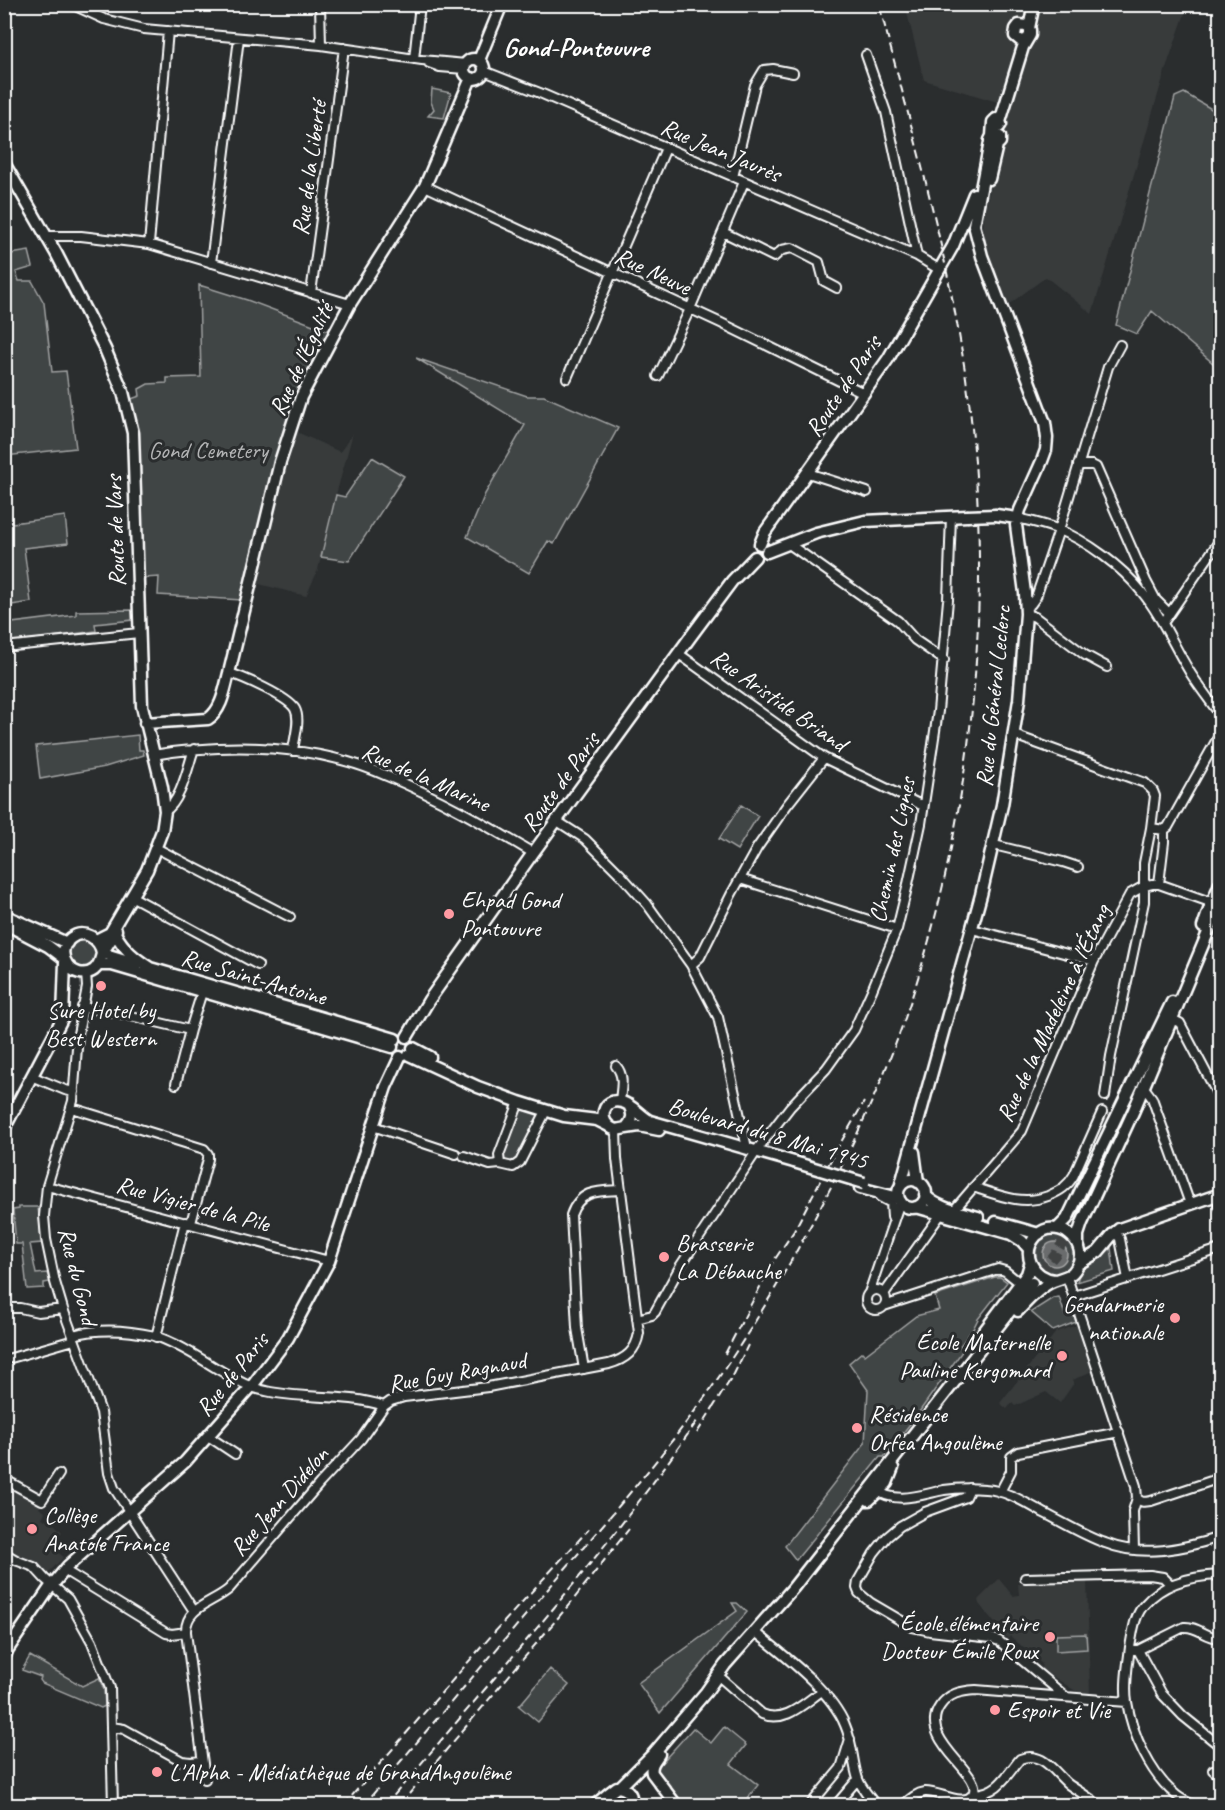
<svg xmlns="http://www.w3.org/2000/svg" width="1225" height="1810" font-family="Caveat,sans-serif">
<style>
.built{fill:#373a3b}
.green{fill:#414445;stroke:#a0a2a2;stroke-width:1.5}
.water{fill:#6a6c6d;stroke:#a6a7a7;stroke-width:1.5}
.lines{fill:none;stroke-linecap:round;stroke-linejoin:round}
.secondary-tunnel{stroke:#3f4243;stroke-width:10;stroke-dasharray:10 5;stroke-linecap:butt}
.street-casing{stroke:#fff;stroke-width:12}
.secondary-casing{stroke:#fff;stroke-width:15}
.street{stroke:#2a2d2e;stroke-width:8}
.secondary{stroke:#2a2d2e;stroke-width:10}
.rail{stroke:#fff;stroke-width:2;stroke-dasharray:9 4.5;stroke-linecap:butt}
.secondary-bridge-casing{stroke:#fff;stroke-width:15;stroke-linecap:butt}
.secondary-bridge{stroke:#2a2d2e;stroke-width:10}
.poi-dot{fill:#ff9aa2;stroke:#2a2d2e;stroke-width:2}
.labels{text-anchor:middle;stroke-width:6;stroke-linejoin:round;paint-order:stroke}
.street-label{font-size:24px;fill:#fff;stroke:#2a2d2e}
.park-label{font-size:24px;fill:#b3b4b5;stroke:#2a2d2e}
.poi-label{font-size:24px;fill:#fff;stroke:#2a2d2e;text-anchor:start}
.quarter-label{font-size:27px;font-weight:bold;fill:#fff;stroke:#2a2d2e}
</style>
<rect width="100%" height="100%" fill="#2a2d2e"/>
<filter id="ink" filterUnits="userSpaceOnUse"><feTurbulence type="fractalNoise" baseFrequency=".0167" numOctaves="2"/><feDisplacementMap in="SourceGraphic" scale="12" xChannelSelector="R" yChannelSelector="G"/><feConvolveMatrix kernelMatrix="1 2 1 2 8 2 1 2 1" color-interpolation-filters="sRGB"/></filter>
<g filter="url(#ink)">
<!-- built -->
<path class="built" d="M905,5H1188L1166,68L1092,314L1046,277L1008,305L986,246L983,230L984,213L1011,106L924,80Z
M295,431L340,452L353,433L330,517L318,570L306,596L255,583Z
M1077,1325L1092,1371L1073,1380L1074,1383L1060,1403L1046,1392L1015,1406L1012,1403L1007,1409L1000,1403L1056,1332Z
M4,1482L42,1503L39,1508L45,1512L42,1518L46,1520L48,1518L62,1532L54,1540L61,1546L57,1552L64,1557L46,1575L36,1564L5,1547Z
M999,1579L1013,1596L1019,1595L1018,1584L1072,1583V1581L1087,1580L1090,1694L1077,1692L1041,1669L1042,1664L1010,1636L1008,1639L979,1604L978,1600Z"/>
<!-- green -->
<path class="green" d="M432,89L451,93L444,118L428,116L434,109L431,102Z
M1184,93L1220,114V369L1152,311L1137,334L1116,325L1175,97Z
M29,251L33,267L16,272L19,281H32L44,303L52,372L66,371L76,448L5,456V255Z
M199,285L247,300L329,331L302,383L242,600L158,595L159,577L144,578L137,426L131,399L140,396L139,389L148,384L167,383V378L201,377Z
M416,358L527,396H544L618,428L554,544L548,541L529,573L467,537L485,494L525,425Z
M372,457L404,476L349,561L321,557L336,495L345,497Z
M65,516L68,543L24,548L31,602L5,606V524Z
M132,610L133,620L95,624L96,631L5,643L4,624L76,615V611Z
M138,735L139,750H143L144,755L105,767L40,779L36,746Z
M741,805L758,816L737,850L719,839Z
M67 953a15 15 0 1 1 30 0a15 15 0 1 1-30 0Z
M521,1106L542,1113L516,1162L513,1164L504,1161L503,1153Z
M19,1207H38L42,1243L30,1244L36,1274L47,1273L50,1282L44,1283V1288L27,1289L22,1244H16L13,1210L19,1209Z
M1033 1254a21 21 0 1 1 42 0a21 21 0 1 1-42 0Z
M1111,1248L1114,1271L1077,1282C1080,1263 1099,1261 1111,1248Z
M995,1277H1000L1007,1282L978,1319L973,1329L960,1346L963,1350L917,1415L884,1457H880L796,1560L785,1546L865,1443L868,1390L849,1363L862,1352L865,1355L916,1316L939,1310L935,1296Z
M1059,1297L1065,1315L1073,1313L1076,1322L1053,1331L1031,1312L1053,1298Z
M732,1603H737L747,1612L660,1713L638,1683L737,1611Z
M1086,1634L1087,1649L1056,1651V1635Z
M30,1656L82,1686L99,1678L104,1690L105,1706L101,1708L42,1683L40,1680L41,1677L22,1670Z
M550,1669L569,1685L538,1722L519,1706Z
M724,1727L746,1745L731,1764L758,1785L742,1805H685L657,1773L656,1769L693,1728L711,1743Z"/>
<!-- water -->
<path class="water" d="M1043 1254a12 12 0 1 1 24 0a12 12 0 1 1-24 0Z"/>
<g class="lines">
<!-- secondary-tunnel -->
<path class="secondary-tunnel" d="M1032,1283L1055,1255L1075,1222"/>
<!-- street casing -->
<g class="street-casing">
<path id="street" d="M71,4L104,19L144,29L321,45L422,60L466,64
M320,4L321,45
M866,55L886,112L917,256
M414,59L420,4
M429,63L440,67L464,69
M484,71L540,93L917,256L940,270
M733,177L755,85L764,70L773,69L793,73
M425,186L721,323L864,393
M723,232L774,257L782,250L792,248L819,262L824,281L837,288
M46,236H81L149,244L350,304
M149,244L168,31
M211,263L239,38
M311,293L344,48
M658,376L690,309L744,182
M567,378L666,148
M1078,465H1092L1096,467L1146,581L1156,600L1169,613
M808,473L867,492
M1017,518C1030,521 1044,524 1057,529C1086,540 1122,567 1141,591C1162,616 1174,647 1191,674C1200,688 1211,702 1220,715
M789,544L898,621L915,640L944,660
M1026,607L1031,604L1036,597L1059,530L1108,367L1120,345
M1026,614L1035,617L1085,655L1107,667
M1163,623L1220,540
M4,647L139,633
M679,654L824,758L923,806
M229,673C243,677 288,697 295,709C301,720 294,739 293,751
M153,755C229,742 316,744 387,776C438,797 486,825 533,853
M165,811C181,802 188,766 194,749
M557,821L585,839L620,874L647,904L691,965L718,1017L747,1148
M1151,828L1164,830L1168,827L1220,734
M994,845L1063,862L1078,867
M156,848L290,917
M740,879L897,929
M1159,884L1164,842V830
M131,896L258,965
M972,929L1094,961
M691,965L700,957L731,895L757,848L787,805L824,758
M86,973L87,987L78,1034L73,1101L47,1186L44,1216L46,1239L55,1282L63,1309L101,1412L109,1473L114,1488L194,1611
M82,1007L118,1013L190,1030
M1172,1019L1180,1023L1220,1099
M616,1066C625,1076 621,1089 620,1101
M31,1076L65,1090L74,1092
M176,1084L190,1030L202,992
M1143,1086L1152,1098L1190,1204
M1105,1096L1111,1056L1144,902V886L1152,884H1159L1210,902
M519,1102L499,1155L500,1164L513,1167L520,1162L546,1111
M72,1108L204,1149L208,1154V1159L191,1223
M373,1126L456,1154
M756,1151L790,1107L826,1069L854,1030L872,990L897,929L908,884L921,824L938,711L948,600L951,516
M464,1156L490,1165L500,1164
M47,1186L329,1261
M973,1187C998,1195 1022,1206 1048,1196C1060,1191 1068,1186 1074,1175L1102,1112
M1216,1195L1220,1207
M880,1197L891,1203L892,1217
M954,1210L1022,1131L1094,961L1130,894L1144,886V863L1151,828L1155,796L1153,791L1145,783L1014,735
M1115,1231L1120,1239L1128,1279
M1067,1277L1136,1486L1137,1498L1133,1511L1134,1550
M866 1300a10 10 0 1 1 20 0a10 10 0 1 1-20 0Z
M869,1293L900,1202
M884,1294L941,1214
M1074,1296L1220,1249
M884,1306L998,1269L1005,1271L1020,1283
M4,1308H20L38,1312L63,1309
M637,1319L652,1315L655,1312L681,1265L754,1155
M73,1335C99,1328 128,1330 155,1336C175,1342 198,1357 216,1368C232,1377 248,1388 266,1391C305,1400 346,1393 384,1406
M156,1337L185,1222
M4,1360L74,1340
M584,1369L577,1328L571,1215C580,1190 597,1191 620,1190
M208,1436L235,1454
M4,1479L42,1500L59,1474
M970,1488L966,1497L925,1512L900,1526L887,1537L874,1553L858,1581L857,1588L859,1593L871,1603L912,1627L930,1631L991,1638L999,1641L1065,1696
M874,1489C896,1505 920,1495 944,1490C957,1488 972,1488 985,1489C1006,1490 1026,1503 1044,1513C1064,1523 1083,1535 1105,1543C1143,1558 1183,1549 1220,1537
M1000,1492L1011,1471V1457L1018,1452L1119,1432
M1137,1498C1141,1503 1145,1502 1151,1501L1220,1478
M4,1553L18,1561L34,1567L45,1579L68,1599L92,1642L110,1688L113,1806
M64,1570L166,1633L172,1634L186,1632
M1025,1578L1150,1575L1163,1577L1171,1585
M759,1635C786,1657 832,1692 845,1725C853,1743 852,1761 858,1779C861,1788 870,1797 876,1806
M1134,1650H1138L1184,1627C1198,1626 1206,1638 1220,1638
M1138,1650L1162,1694L1183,1716L1220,1746
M722,1679L762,1714C785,1724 804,1703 822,1691
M112,1727L124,1729L182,1761L191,1762L201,1761
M1213,1770L1220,1776
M205,1779L186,1632C185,1607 213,1603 229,1589L320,1483L361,1439L384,1406L391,1401L404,1397L488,1387L609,1364C626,1359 636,1351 639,1333L617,1159L616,1130
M973,1794C998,1794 1006,1776 1020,1759C1042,1750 1054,1772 1068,1784C1078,1791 1090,1798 1100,1806
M810,1805L841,1768L850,1739
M835,1806L858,1779
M902,1806C909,1800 916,1793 925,1792C938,1791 965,1808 973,1794C985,1774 916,1740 940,1706C949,1693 961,1691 976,1690L1127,1702
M1196,1806C1189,1803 1182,1800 1176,1795C1150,1774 1132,1734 1127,1702C1124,1685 1128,1664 1130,1647C1133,1632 1134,1615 1145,1604C1164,1582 1193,1576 1220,1575"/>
</g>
<!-- secondary casing -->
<g class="secondary-casing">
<path id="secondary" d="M1029,28L1034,4
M464 69a10 10 0 1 1 20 0a10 10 0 1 1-20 0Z
M479,60L502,4
M1000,122L1023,47L1030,35V30L1027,26L1019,25L1016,29L1015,36L1021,41L1026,40
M992,136L995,135L1000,137V142L997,145L992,144L990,140L992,136L993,122L996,119L1000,121L1001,124L999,127L995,128L993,126
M4,163L56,253L105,349L123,392L133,433L142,706L162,787L165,811L162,831L147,870L110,933L96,940
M989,179L997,145
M996,515L1017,518
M760,544L765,532L888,359L953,246L974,194
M767,552L816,533L865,521L967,516
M145,723L208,719C222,710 225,688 229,673L280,462L301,397L350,304L425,186L471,78
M1214,898L1220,884
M1215,911L1210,907V902L1214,898L1220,900
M4,915L67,943
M4,923L48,946L64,958
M1203,927L1210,907
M115,933C124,950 135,958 150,968L395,1039
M102,953C100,939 84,928 71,938C51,953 74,984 94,970C100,965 100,960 102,954C105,947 113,939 116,930
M102,953L138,964
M99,965H112L392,1047
M407,1037L429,1000L533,853L691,636L732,581L755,557
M413,1048L430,1057
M409,1055L478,1087L519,1102L564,1116L597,1120L607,1125
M629,1105C634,1114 633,1121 626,1128L616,1130C595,1123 603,1096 622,1102C633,1105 640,1116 650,1121L794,1162
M626,1128L639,1126L659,1130
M4,1129L63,1017L65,962
M914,1152L918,1182
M898 1194a14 14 0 1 1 28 0a14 14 0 1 1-28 0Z
M901,1184L981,895L1002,805L1019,700L1026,614L1025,593L1016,525L1020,510L1042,461L1046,450L1047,438L1045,423L982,256L974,225L990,142
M860,1188L895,1197L899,1200
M925,1195C938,1209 961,1212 978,1217
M916,1207L1011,1234L1022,1241L1029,1249
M996,1222L1039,1234
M1057,1229L1067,1219L1172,1002
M1078,1243V1235L1082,1223L1134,1110L1217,911
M1078,1264L1098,1252L1113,1234L1119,1229L1220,1194
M1018,1311C1027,1301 1037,1290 1049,1283C1059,1277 1070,1279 1076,1268C1092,1243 1057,1215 1036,1236C1020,1254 1033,1277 1054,1280
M979,1338L1027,1274L1030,1264
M869,1500L887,1483L893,1468
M4,1658L8,1649L49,1589L68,1566L185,1462L252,1386L288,1338L329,1261L386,1087L400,1057
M659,1754C655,1760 650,1765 652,1773L677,1806
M620,1787L653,1754L706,1692L725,1665L793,1588L1032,1283
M594,1806L608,1794
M609,1806L607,1800L608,1794L617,1787C628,1788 634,1795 630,1806"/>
</g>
<!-- street -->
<use href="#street" class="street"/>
<!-- secondary -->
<use href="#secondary" class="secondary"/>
<!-- rail -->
<path class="rail" d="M725,1354L773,1262L794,1231L833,1156L864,1102
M697,1433L734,1374L748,1345
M409,1794L573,1600L629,1529
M343,1806L491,1636L589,1529
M363,1806C430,1726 498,1648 565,1569C615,1511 665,1453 710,1390C756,1324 796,1255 833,1183C860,1130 885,1075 905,1018C974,816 995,597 967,385C949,256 912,130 879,4
M385,1806C492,1679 604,1557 697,1421"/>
<!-- secondary-bridge casing -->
<g class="secondary-bridge-casing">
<path id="secondary-bridge" d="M967,516L996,515
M794,1162L864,1183"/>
</g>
<!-- secondary-bridge -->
<use href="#secondary-bridge" class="secondary-bridge"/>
</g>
</g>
<!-- markers -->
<g class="poi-dot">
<circle cx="449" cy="914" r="6"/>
<circle cx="101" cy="986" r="6"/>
<circle cx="664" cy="1257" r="6"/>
<circle cx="1175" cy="1318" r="6"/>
<circle cx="1062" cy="1356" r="6"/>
<circle cx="857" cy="1428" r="6"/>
<circle cx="32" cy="1529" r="6"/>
<circle cx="1050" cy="1637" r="6"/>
<circle cx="995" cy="1710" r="6"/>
<circle cx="157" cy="1772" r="6"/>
</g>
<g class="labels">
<!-- street labels -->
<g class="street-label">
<text transform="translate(721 150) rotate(23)" y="8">Rue Jean Jaurès</text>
<text transform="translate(309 168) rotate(-82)" y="8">Rue de la Liberté</text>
<text transform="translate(653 271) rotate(25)" y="8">Rue Neuve</text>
<text transform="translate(301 359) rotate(-65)" y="8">Rue de l'Égalité</text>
<text transform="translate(843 386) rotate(-56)" y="8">Route de Paris</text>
<text transform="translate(115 531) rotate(-92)" y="8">Route de Vars</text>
<text transform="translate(993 696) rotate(-84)" y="8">Rue du Général Leclerc</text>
<text transform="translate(779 700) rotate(35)" y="8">Rue Aristide Briand</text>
<text transform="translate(426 777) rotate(24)" y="8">Rue de la Marine</text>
<text transform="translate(560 782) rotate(-54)" y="8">Route de Paris</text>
<text transform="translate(892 850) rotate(-78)" y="8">Chemin des Lignes</text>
<text transform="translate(254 977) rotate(16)" y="8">Rue Saint-Antoine</text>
<text transform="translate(1053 1013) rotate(-65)" y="8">Rue de la Madeleine à l'Étang</text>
<text transform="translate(768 1133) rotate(16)" y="8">Boulevard du 8 Mai 1945</text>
<text transform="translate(193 1204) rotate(15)" y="8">Rue Vigier de la Pile</text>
<text transform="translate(78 1276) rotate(76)" y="8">Rue du Gond</text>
<text transform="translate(457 1372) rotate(-10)" y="8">Rue Guy Ragnaud</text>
<text transform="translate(232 1374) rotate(-51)" y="8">Rue de Paris</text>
<text transform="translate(279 1501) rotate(-49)" y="8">Rue Jean Didelon</text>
</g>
<!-- park labels -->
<g class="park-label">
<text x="208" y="458">Gond Cemetery</text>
</g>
<!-- poi labels -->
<g class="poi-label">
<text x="461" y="908">Ehpad Gond<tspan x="461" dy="28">Pontouvre</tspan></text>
<text x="101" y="1018" text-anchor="middle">Sure Hotel by<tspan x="101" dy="28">Best Western</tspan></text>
<text x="676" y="1251">Brasserie<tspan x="676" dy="28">La Débauche</tspan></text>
<text x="1163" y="1312" text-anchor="end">Gendarmerie<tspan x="1163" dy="28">nationale</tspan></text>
<text x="1050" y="1350" text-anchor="end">École Maternelle<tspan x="1050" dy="28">Pauline Kergomard</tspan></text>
<text x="869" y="1422">Résidence<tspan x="869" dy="28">Orfea Angoulème</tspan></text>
<text x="44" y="1523">Collège<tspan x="44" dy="28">Anatole France</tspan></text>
<text x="1038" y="1631" text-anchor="end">École élémentaire<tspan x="1038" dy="28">Docteur Émile Roux</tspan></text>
<text x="1007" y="1718">Espoir et Vie</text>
<text x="169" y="1780">L'Alpha - Médiathèque de GrandAngoulême</text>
</g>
<!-- quarter labels -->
<g class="quarter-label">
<text x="576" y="56">Gond-Pontouvre</text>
</g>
</g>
<!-- margin -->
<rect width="1225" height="1810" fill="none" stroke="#2a2d2e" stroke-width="24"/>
<rect x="12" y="12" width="1201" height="1786" fill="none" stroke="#fff" stroke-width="2" filter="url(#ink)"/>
</svg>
